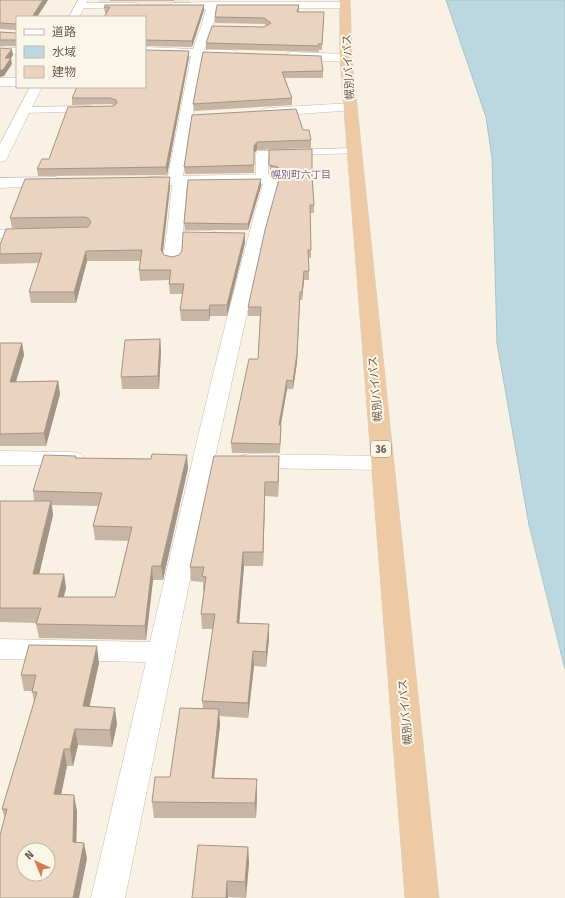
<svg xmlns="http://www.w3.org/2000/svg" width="565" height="898" font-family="'Fira Sans','Noto Sans JP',sans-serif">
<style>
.residential{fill:#efe4d3}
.water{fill:#bbd7df;stroke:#a3c5cf}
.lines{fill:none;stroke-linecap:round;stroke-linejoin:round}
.service-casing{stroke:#c8baac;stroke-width:1}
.minor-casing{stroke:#c8baac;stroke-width:1}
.secondary-casing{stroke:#cbbbaa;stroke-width:1}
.trunk-casing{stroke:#d6d1cd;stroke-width:1}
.service{fill:#fff;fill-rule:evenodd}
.minor{fill:#fff;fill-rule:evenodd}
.secondary{fill:#fff;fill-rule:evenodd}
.trunk{fill:#edcaa3;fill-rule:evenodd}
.wall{fill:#c9b5a4;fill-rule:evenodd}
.shaded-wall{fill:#a49486}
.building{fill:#ead3bf;stroke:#a49486;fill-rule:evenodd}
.labels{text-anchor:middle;stroke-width:4;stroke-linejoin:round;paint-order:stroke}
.far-neighbourhood-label{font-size:10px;fill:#80658a;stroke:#fcf6e9}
.shield{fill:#fcf6e9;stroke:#988a7c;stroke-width:1}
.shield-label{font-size:10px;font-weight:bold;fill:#6d5b4d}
.street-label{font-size:11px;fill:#6d5b4d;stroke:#fcf6e9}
</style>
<rect width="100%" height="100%" fill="#f9f2e4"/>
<!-- residential -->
<path class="residential" d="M100,0H190L191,3H98Z"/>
<!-- water -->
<path class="water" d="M446,0H565V669L529,525L497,343L492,158L486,117Z"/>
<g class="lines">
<!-- service casing -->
<g class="service-casing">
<path id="service" d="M0,47L17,48V54L0,53Z
M90,106L94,107L95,109L94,111L24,113L19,110L24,107Z
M354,148L358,149L360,151L358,153L268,156V179L266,181H258L256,179V153L258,151Z
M0,230H28L32,231L34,234L32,237L28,238H0Z"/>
</g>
<!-- minor casing -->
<g class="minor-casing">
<path id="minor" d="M212,2H345L350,5L345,8L216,9L213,27L204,50H232L236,52L238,54L236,56L232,58L202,56L183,176L272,174L277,176L280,179L264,237L214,461L125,898H91L146,662L0,659V639L150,642C186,489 220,335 263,184L187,185L183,231H212L218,233L220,236L218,239L212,241H182L181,261L178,265L172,266L166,265L163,261L166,238L165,236L167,233L172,185L136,184L133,181L136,178L168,176L191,56L145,55V47L193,49L201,27L206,9H173L168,6L173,3Z
M80,3H135L140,6L135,9L76,8L75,6L76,4Z
M292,52L346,54L350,55L352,58L350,61L346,62L288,59L286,56L288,53Z
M0,78H17V86H0Z
M351,103L356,104L358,107L356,110L268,116L263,115L261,112L263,109L268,108Z
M55,177L60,179L63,182L60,185L0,188V178Z
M0,451L73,452L81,454L84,459L81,464L73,466L0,465Z
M249,454L382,456L390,458L393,463L390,468L382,470L249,468L241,466L238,461L241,456Z"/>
</g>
<!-- secondary casing -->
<g class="secondary-casing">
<path id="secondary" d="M78,0H88L79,17H69Z
M30,87H42L7,158L5,161L0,162V144Z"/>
</g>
<!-- trunk casing -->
<g class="trunk-casing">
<path id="trunk" d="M340,0H350L352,58L439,898H405L340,58Z"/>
</g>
<!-- service -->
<use href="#service" class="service"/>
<!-- minor -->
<use href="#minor" class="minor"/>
<!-- secondary -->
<use href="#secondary" class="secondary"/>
<!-- trunk -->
<use href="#trunk" class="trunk"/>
</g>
<!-- wall -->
<path class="wall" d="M0,0H48L37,17H17V30L0,29Z
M110,0H174V1H110Z
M299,5V12L324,17L322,50H319V52L206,49V43L264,27L267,26L264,24L215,23V17Z
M104,7L204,10L192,47L145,46V17L105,13Z
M0,32L16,33L17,32V46H0Z
M189,51V57L167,175L38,176L37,169L115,106L111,104L72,105V98Z
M203,52L323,71V78H285L292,98V105L194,111L193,104Z
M192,115L303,130L311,140V148L257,150L254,153V173L185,174L184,167Z
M269,150L312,175L314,205V213H310L311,250V258H309V280H304L302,300H300L297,363L293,389H287L281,425V434L280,453H232L231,443L258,359L260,316H248V307L280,178L278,175L270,173Z
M261,186L248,230H185L184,223Z
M170,187L162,253L164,255L172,257L245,243L227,316H210L209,321H181L180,310L183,294H170L169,284L170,280L140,281L139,270L140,261H87L76,303H31L29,292L39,263L0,264V245L77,228H12L10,218Z
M160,339L161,351L159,389H122L121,377Z
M0,343H22L24,355L16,382L58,381L60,394L46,446H0Z
M279,456V470L278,497L265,496L263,566H244L239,623L269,624V639L266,667L254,666L248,718L219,716L220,725L214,778L257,779V795L256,818H154L152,802L170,777L203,709L202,701L213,629H202L201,614L204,591H203V582L191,581L190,567Z
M76,458L188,468L163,580H153L146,640L39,638L36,624L37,623L0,622V501H34L33,491ZM52,505L98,506L93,526L95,540L128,541L115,597H64L66,588L64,574H39L53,515Z
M99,663L89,707L117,724L112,747L78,745L73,766H67L61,794L77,811L76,842L84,843L87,859L5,819L2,809L34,702L32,691H24L21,675Z
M248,847L249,863L246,898L228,897L192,898Z"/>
<!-- shaded-wall -->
<path class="shaded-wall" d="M43,0H48L37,17H32Z
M204,5V10L192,47V41Z
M12,49L13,55L11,58L12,64L4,76L0,77V70L5,58Z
M189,51V57L167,175L166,167Z
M257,142V150L254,153V173V146Z
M170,177V187L162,261L161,250Z
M261,179V186L248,230V224Z
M245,233V243L227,316V305Z
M86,251L87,261L76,303L74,292Z
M304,271V280L302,300V292Z
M300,292L297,363L293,389V381Z
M210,305V316L209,321V310Z
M160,339L161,351L159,389L158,376Z
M22,343L24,355L12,394L10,382Z
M287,380V389L279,434V425Z
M58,381L60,394L46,446L44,433Z
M187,455L188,468L163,580L161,566Z
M279,456V470L278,497V482Z
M265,482V496L263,566V552Z
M51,501L53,515L36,588L33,574Z
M243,552L244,566L238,638L237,623Z
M152,566L153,580L146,640L145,626Z
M64,574L66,588L60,611L58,597Z
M269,624V639L266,667V652Z
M97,646L99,663L86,723L83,706Z
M253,651L254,666L248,718V703Z
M115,708L117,724L112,747L110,730Z
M219,709L220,725L212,794V778Z
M75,729L78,745L73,766L70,749Z
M64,749L67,766L58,810L54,794Z
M257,779V795L256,818L255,803Z
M74,795L77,811L76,859L73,842Z
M84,843L87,859L79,898H73Z
M248,847L249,863L246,898L245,882Z
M227,881L228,898H226Z"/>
<!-- building -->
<path class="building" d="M0,0H43L32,17H17V24L0,23Z
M105,5H204L192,41L145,40V17H104L110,7H104Z
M217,5H299L297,12H324L322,44H318L319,46L206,43L212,26L264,27L271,23L264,18L215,17Z
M0,32L16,33L17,32V39L16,40H0Z
M0,48L12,49L5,58H11L3,70H0Z
M145,50L189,51L166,167L37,169L42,159H49L68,107L114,106L117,103L116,100L110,98H72L77,87H145Z
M203,52L321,56L323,71L282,72L292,98L193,104Z
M296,109L303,130H309L311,140L257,142L254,146V165L184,167L192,115Z
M312,149V175L314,205H310L311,250H308L309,271H304L302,292H300L297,354L293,381L287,380L279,425H281L280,444L231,443L249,359H258L261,307H248L265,230L281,172L278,167L269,165V150Z
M170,177L161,250L164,255L172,257L179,255L182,251L183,232L245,233L227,305H210L209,310H180L184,284H169L171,270H139L142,250L86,251L74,292H29L42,253L0,254V245L6,229L88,227L91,222L88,218L84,217L10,218L25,179Z
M261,179L248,224L184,223L188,180Z
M160,339L158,376L121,377L125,340Z
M0,343H22L10,382L58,381L44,433L0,434Z
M152,454L187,455L161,566H152L145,626L36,624L41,608H0V501H51L33,574H64L58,597H115L132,527L93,526L102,493L33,491L44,455L76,456L75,458L151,459Z
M214,456H279L278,482H265L263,552H243L237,623L269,624L266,652L253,651L248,703L202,701L215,614H201L206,577L202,576L204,567H190Z
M29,645L97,646L83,706L115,708L110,730L75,729L70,749H64L54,794L74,795L73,842L84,843L73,898H0V835L7,809H2L37,692H32L36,675H21ZM24,850H48V874H24Z
M180,708L219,709L212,778L257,779L255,803L152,802L155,777H170Z
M198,845L248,847L245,882L227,881L226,898H192Z"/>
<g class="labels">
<!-- far-neighbourhood labels -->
<g class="far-neighbourhood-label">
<text x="301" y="178">幌別町六丁目</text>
</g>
<!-- shield labels -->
<rect class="shield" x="371" y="441" width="20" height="16" rx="3"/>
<g class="shield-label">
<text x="381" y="453">36</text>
</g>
<!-- street labels -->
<g class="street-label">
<text transform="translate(348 67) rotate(-93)" y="4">幌別バイパス</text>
<text transform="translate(375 389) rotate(-95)" y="4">幌別バイパス</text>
<text transform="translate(405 712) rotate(-95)" y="4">幌別バイパス</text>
</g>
</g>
<!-- legend -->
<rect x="16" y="16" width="130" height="72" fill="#fcf6e9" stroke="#c3b8ab"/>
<rect x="24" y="29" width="20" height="6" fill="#ffffff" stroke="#c3b8ab"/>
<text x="52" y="36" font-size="12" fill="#6d5b4d">道路</text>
<rect x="24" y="46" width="20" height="12" fill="#bbd7df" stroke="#c3b8ab"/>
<text x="52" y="56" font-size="12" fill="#6d5b4d">水域</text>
<rect x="24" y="66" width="20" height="12" fill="#ead3bf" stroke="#c3b8ab"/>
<text x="52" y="76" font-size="12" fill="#6d5b4d">建物</text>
<!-- north arrow -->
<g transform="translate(36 862) rotate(316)"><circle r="19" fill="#fcf6e9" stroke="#c3b8ab"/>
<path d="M0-3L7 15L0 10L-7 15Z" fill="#d37d58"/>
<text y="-6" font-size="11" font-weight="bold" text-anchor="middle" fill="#6d5b4d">N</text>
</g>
</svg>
